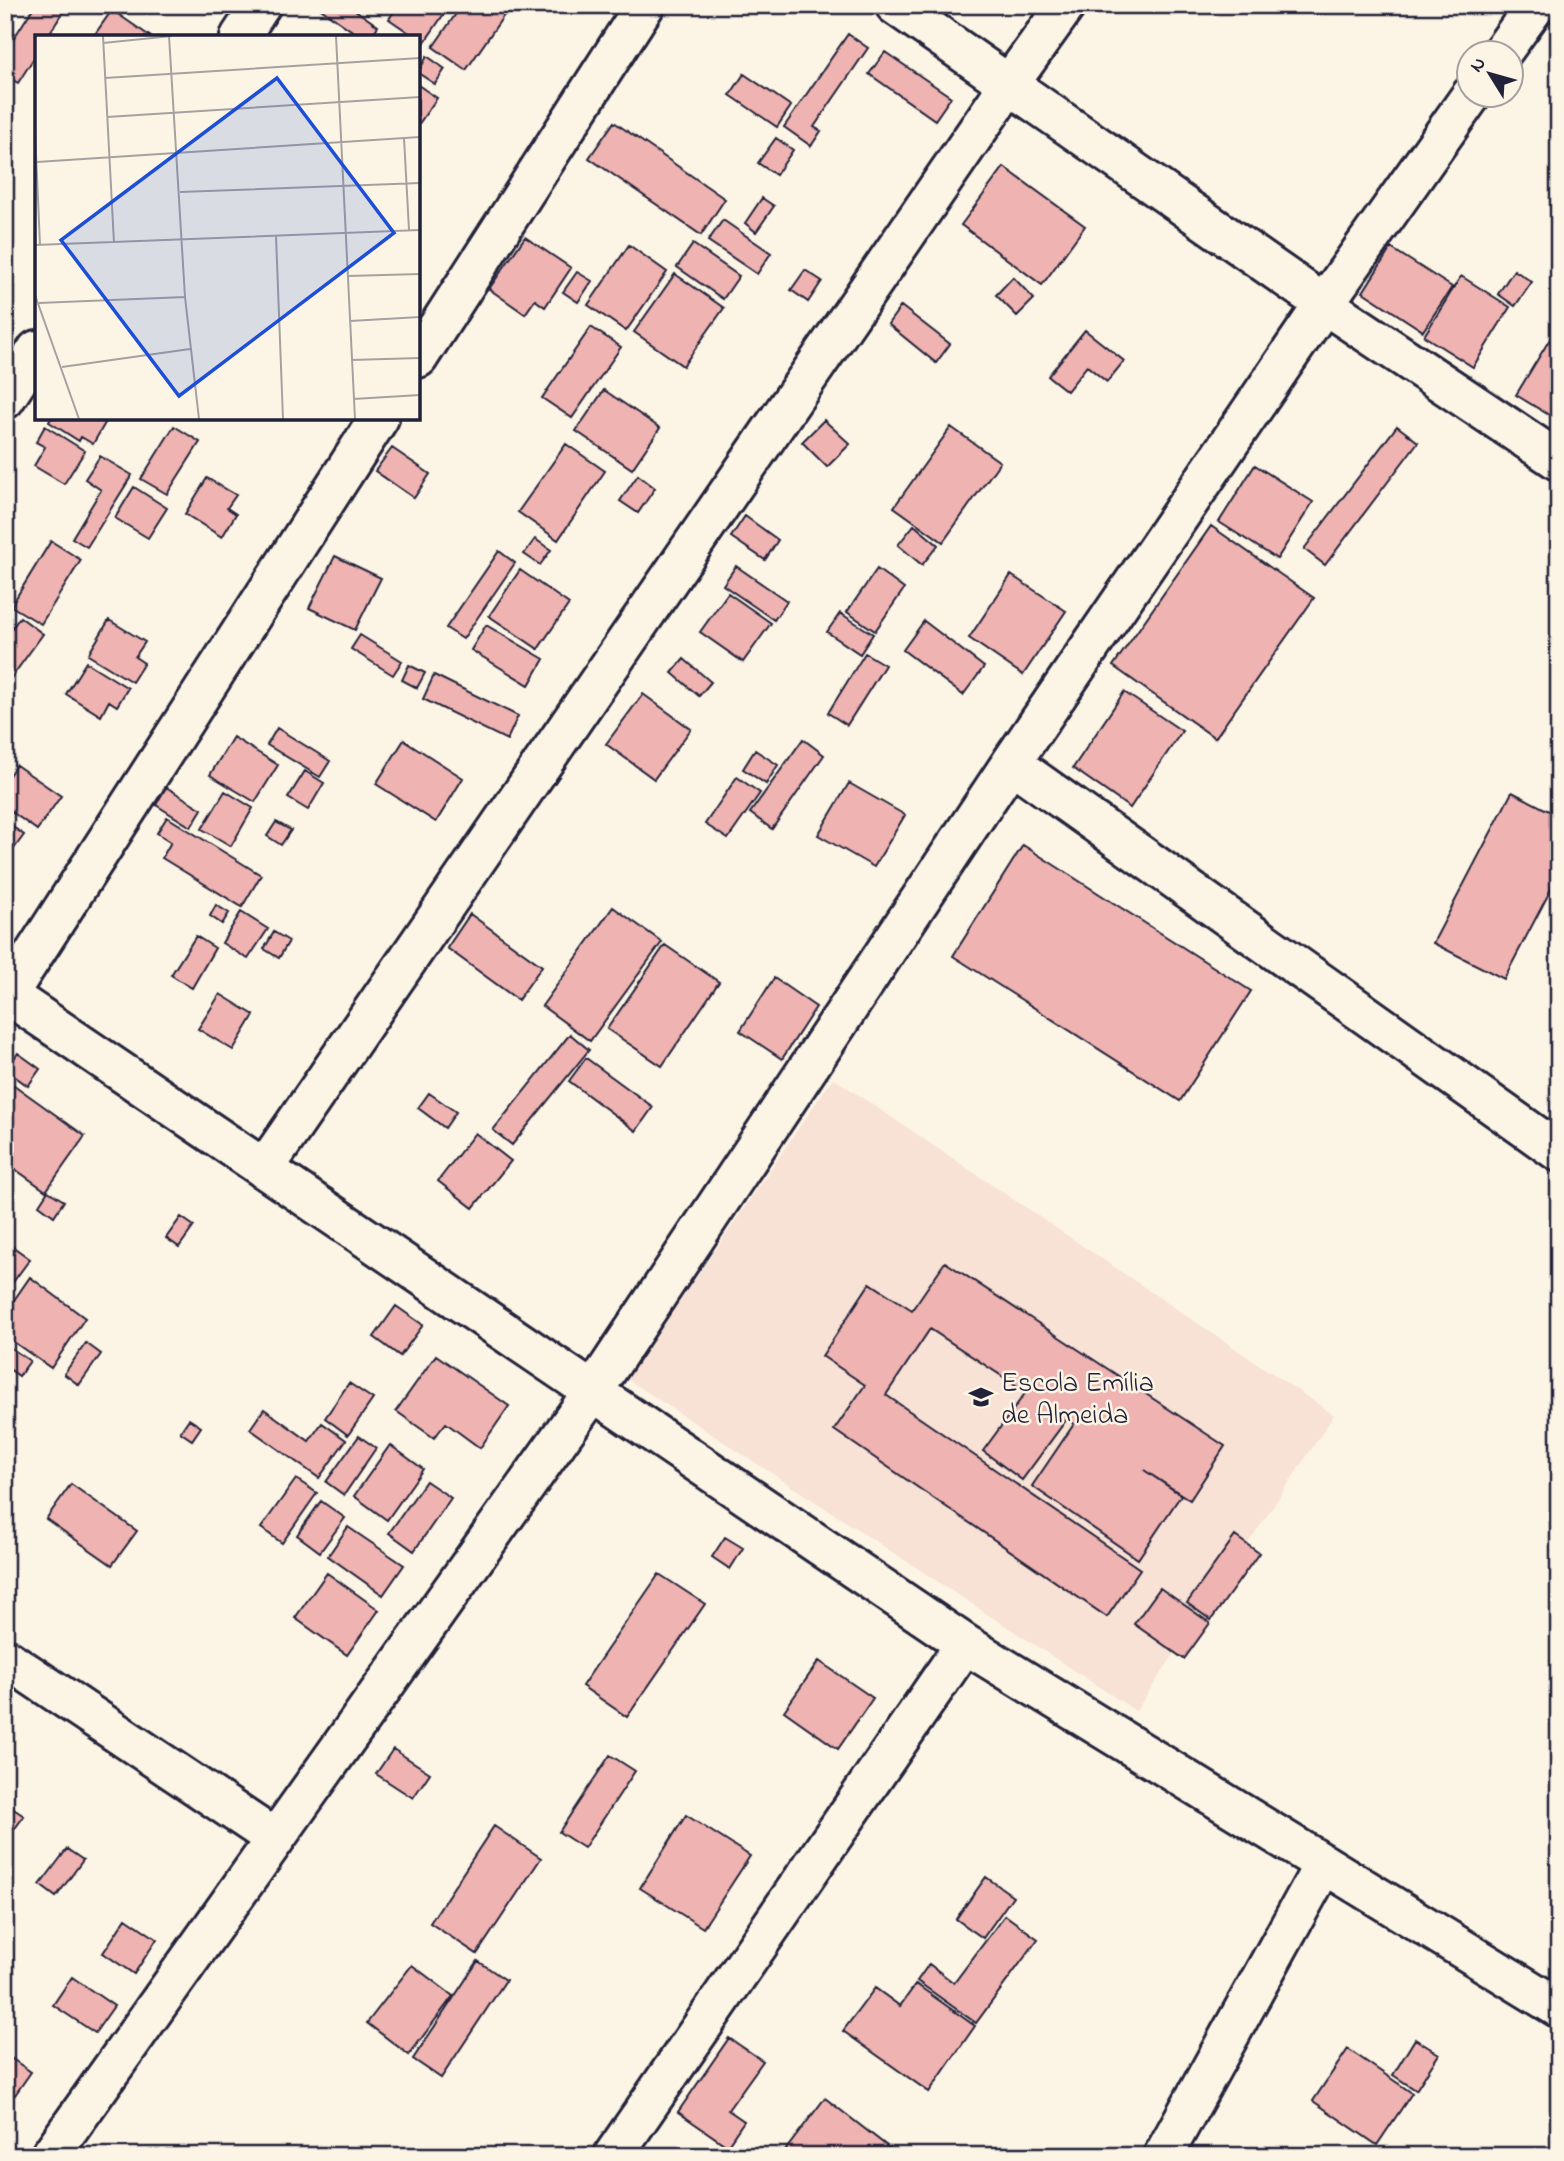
<svg xmlns="http://www.w3.org/2000/svg" width="1564" height="2161" font-family="'Indie Flower',sans-serif">
<style>
.built{fill:#f8e1d5}
.building{fill:#efb3b1;stroke:#22223b;stroke-width:2}
.lines{fill:none;stroke-linecap:round;stroke-linejoin:round}
.street-casing{stroke:#22223b;stroke-width:44}
.street{stroke:#fcf5e5;stroke-width:38}
.labels{text-anchor:middle;stroke-width:5;stroke-linejoin:round;paint-order:stroke}
.poi-label{font-size:28px;fill:#22223b;stroke:#fcf5e5;text-anchor:start}
.inset-road{fill:none;stroke:#a5a1a1;stroke-width:2}
.view{fill:#1d4ed8;fill-opacity:0.15;stroke:#1d4ed8;stroke-width:3.5}
.inset-edge{fill:none;stroke:#22223b;stroke-width:3.5}
</style>
<rect width="100%" height="100%" fill="#fcf5e5"/>
<filter id="ink" filterUnits="userSpaceOnUse"><feTurbulence type="fractalNoise" baseFrequency=".0143" numOctaves="2"/><feDisplacementMap in="SourceGraphic" scale="14" xChannelSelector="R" yChannelSelector="G"/><feConvolveMatrix kernelMatrix="1 2 1 2 8 2 1 2 1" color-interpolation-filters="sRGB"/></filter>
<g filter="url(#ink)">
<!-- built -->
<path class="built" d="M833,1078L1334,1415L1136,1711L627,1379Z"/>
<!-- building -->
<path class="building" d="M35,5H68L47,37H37V53L18,83L5,75V52Z
M315,5H348L378,26L371,37H361Z
M398,5H450L424,43L389,19Z
M462,5H511L466,70L433,47Z
M112,10L151,37H93Z
M848,34L868,48L814,127L821,131L811,146L784,127Z
M885,52L951,97L935,120L869,74Z
M427,56L445,69L435,84L418,73Z
M744,74L791,106L777,127L730,95Z
M418,85L437,98L418,125Z
M614,122L725,199L701,235L589,158Z
M776,138L793,150L776,175L758,163Z
M1004,167L1085,226L1042,285L961,225Z
M762,198L774,206L756,232L745,223Z
M723,220L771,253L757,274L708,241Z
M525,237L571,268L545,307L535,300L525,314L489,289Z
M693,244L739,276L723,299L677,267Z
M629,245L667,272L626,331L588,305Z
M1391,248L1452,287L1423,331L1363,292Z
M805,270L822,281L808,302L791,290Z
M1514,270L1532,282L1515,306L1498,294Z
M577,272L592,281L578,302L563,292Z
M675,274L724,308L683,366L634,332Z
M1461,276L1510,307L1473,367L1424,336Z
M1013,277L1034,299L1017,316L996,295Z
M901,306L950,344L936,363L888,324Z
M1559,324V421L1516,395Z
M591,327L621,347L572,418L542,398Z
M1085,330L1124,361L1107,382L1087,366L1067,391L1048,376Z
M604,390L660,428L632,469L576,431Z
M51,418H108L93,444L81,437L79,441L49,422Z
M824,420L850,444L827,467L802,442Z
M45,426L85,451L64,484L34,466L45,447L36,442Z
M174,426L200,442L167,494L141,479Z
M1397,426L1418,442L1325,565L1304,549Z
M951,427L1000,462L943,542L894,507Z
M566,444L605,471L558,540L518,512Z
M392,448L430,474L414,498L375,471Z
M100,456L132,475L87,547L72,538L101,490L85,479Z
M1255,465L1313,502L1277,559L1219,522Z
M638,475L655,488L638,513L620,501Z
M207,478L236,495L227,508L236,514L222,537L185,514Z
M134,487L167,508L148,538L115,518Z
M745,516L778,540L765,560L731,537Z
M914,525L938,545L922,565L898,545Z
M1211,526L1314,598L1215,738L1113,666Z
M535,539L551,550L540,565L524,554Z
M51,541L81,560L41,624L11,606Z
M499,551L515,563L463,639L446,628Z
M335,556L381,578L355,630L309,608Z
M736,566L787,601L774,620L723,585Z
M877,569L904,589L875,631L847,612Z
M520,570L569,604L538,649L489,616Z
M1011,575L1066,611L1023,675L969,638Z
M728,593L771,623L743,662L700,632Z
M840,613L873,634L860,654L827,632Z
M20,617L43,634L6,685L5,638Z
M109,620L145,642L135,657L144,663L132,682L88,655Z
M924,621L984,667L963,695L903,650Z
M486,625L544,659L529,685L471,650Z
M360,635L402,661L393,675L351,649Z
M865,653L885,665L847,725L828,713Z
M684,659L711,682L699,696L672,673Z
M86,662L128,688L117,706L109,701L101,716L66,694Z
M409,665L425,673L417,688L402,680Z
M434,675L518,716L507,740L423,699Z
M1124,692L1182,731L1130,808L1073,768Z
M643,694L691,729L654,779L606,744Z
M277,728L330,761L320,777L267,745Z
M233,737L278,765L255,802L210,775Z
M803,739L824,755L772,829L750,813Z
M404,740L463,778L436,822L376,784Z
M755,750L778,765L766,784L743,769Z
M16,765L61,796L37,830L5,807V781Z
M305,771L324,783L308,810L288,798Z
M737,777L760,793L728,839L705,824Z
M849,783L905,815L874,867L818,835Z
M166,787L202,809L191,827L156,805Z
M225,791L253,808L231,846L202,829Z
M1512,792L1559,816V874L1504,979L1433,943Z
M167,817L261,875L242,907L162,858L171,842L157,833Z
M5,821L24,835L5,861Z
M276,822L291,830L281,845L267,836Z
M1023,845L1251,991L1180,1101L953,956Z
M216,905L229,913L222,924L210,916Z
M613,907L662,942L590,1041L542,1006Z
M241,912L268,929L248,959L222,943Z
M470,914L542,966L518,1000L447,948Z
M274,932L289,941L279,958L264,949Z
M196,936L215,948L192,988L171,975Z
M665,945L719,982L662,1066L607,1029Z
M774,978L816,1007L782,1059L740,1031Z
M220,994L254,1015L233,1050L198,1029Z
M570,1034L589,1050L512,1145L493,1130Z
M18,1053L40,1069L28,1086L6,1070Z
M586,1058L653,1107L636,1131L569,1081Z
M14,1085L85,1136L46,1191L5,1162V1097Z
M429,1093L456,1112L445,1128L418,1108Z
M475,1133L511,1161L473,1208L438,1181Z
M48,1191L64,1201L54,1216L39,1205Z
M181,1217L194,1226L179,1247L166,1238Z
M5,1241L30,1259L5,1293Z
M945,1262L1225,1446L1190,1500L1144,1470L1181,1495L1138,1559L1032,1486L1074,1424L1067,1419L1022,1480L983,1451L1026,1392L930,1329L886,1395L1140,1569L1107,1617L834,1430L865,1385L822,1356L870,1283L912,1310Z
M30,1277L85,1318L51,1368L5,1336V1313Z
M396,1306L423,1325L400,1356L374,1337Z
M86,1343L101,1354L79,1385L64,1374Z
M5,1344L30,1361L19,1376L5,1366Z
M436,1355L509,1406L480,1448L446,1423L434,1438L396,1411Z
M349,1383L373,1399L348,1435L325,1418Z
M264,1409L309,1441L322,1423L346,1440L319,1478L250,1429Z
M189,1419L201,1427L192,1440L180,1432Z
M359,1436L376,1448L344,1495L326,1482Z
M390,1445L423,1469L387,1520L354,1496Z
M296,1479L317,1493L282,1543L261,1528Z
M426,1481L451,1498L414,1551L389,1533Z
M71,1484L137,1531L112,1565L46,1519Z
M321,1501L345,1518L320,1552L297,1535Z
M348,1527L404,1565L383,1595L328,1556Z
M1235,1536L1259,1553L1211,1620L1187,1603Z
M725,1537L743,1548L730,1569L712,1557Z
M327,1573L379,1610L347,1655L295,1618Z
M659,1574L705,1604L627,1717L582,1686Z
M1160,1588L1210,1623L1184,1659L1134,1624Z
M819,1661L873,1698L838,1749L784,1711Z
M393,1749L430,1773L413,1798L376,1774Z
M610,1755L635,1771L584,1848L559,1832Z
M5,1803L24,1816L5,1842Z
M686,1815L750,1856L703,1928L640,1888Z
M494,1826L541,1858L477,1954L430,1923Z
M67,1849L83,1860L56,1897L40,1885Z
M986,1877L1013,1896L983,1938L956,1919Z
M1005,1915L1038,1939L976,2023L917,1981L929,1964L954,1983Z
M126,1918L157,1939L134,1974L103,1953Z
M478,1961L506,1980L441,2078L413,2059Z
M412,1965L453,1996L409,2055L367,2023Z
M72,1977L114,2006L95,2033L53,2005Z
M916,1984L975,2026L929,2092L843,2031L875,1988L900,2006Z
M729,2038L763,2061L728,2110L744,2121L727,2146L678,2112Z
M1415,2039L1439,2054L1416,2090L1393,2075Z
M1348,2049L1412,2093L1377,2145L1313,2101Z
M5,2054L31,2072L15,2095L5,2089Z
M825,2098L892,2150L887,2156H781Z"/>
<g class="lines">
<!-- street casing -->
<g class="street-casing">
<path id="street" d="M895,5L1324,304L1559,461
M240,37L261,5
M1502,52L1536,5
M418,358L645,5
M5,399L37,350
M1011,763L1559,1152
M5,993L965,1644L1559,2008
M5,999L379,418
M264,1169L1010,83L1066,5
M5,1658L274,1838
M50,2156L592,1393L1011,763L1324,304L1472,94
M613,2156L965,1644
M1163,2156L1324,1864"/>
</g>
<!-- street -->
<use href="#street" class="street"/>
</g>
</g>
<!-- icons -->
<defs>
<g id="school-bare" transform="scale(1.89)"><path d="M0-5L7-2L0 1L-7-2ZM-4 1L0 2.5L4 1V4Q0 6-4 4Z" fill="#22223b" stroke="#fcf5e5" stroke-width="2.5" paint-order="stroke"/></g>
</defs>
<g fill-rule="evenodd">
<use href="#school-bare" x="981" y="1397"/>
</g>
<g class="labels">
<!-- poi labels -->
<g class="poi-label">
<text x="1001" y="1391">Escola Emília<tspan x="1001" dy="32">de Almeida</tspan></text>
</g>
</g>
<!-- overview -->
<g transform="translate(35 35)">
<rect width="385" height="385" fill="#fcf5e5"/>
<path class="inset-road" d="M68,1L79,208M134,1L150,262L164,384M301,1L320,384M68,8L137,1M70,43L385,23M72,82L385,62M0,96L5,210M369,103L374,195M2,127L385,102M145,157L385,148M241,201L248,384M0,210L385,195M313,241L385,239M0,260L44,384M4,268L150,262M315,286L385,282M316,325L385,323M27,332L155,314M318,364L385,360"/>
<path class="view" d="M242,43L359,198L144,361L26,205Z"/>
<rect width="385" height="385" class="inset-edge"/>
</g>
<!-- margin -->
<rect width="1564" height="2161" fill="none" stroke="#fcf5e5" stroke-width="28"/>
<rect x="14" y="14" width="1536" height="2133" fill="none" stroke="#22223b" stroke-width="2.5" filter="url(#ink)"/>
<!-- north arrow -->
<g transform="translate(1490 74) rotate(307)"><circle r="33" fill="#fcf5e5" stroke="#a5a1a1" stroke-width="2"/>
<path d="M0-5L12 26L0 18L-12 26Z" fill="#22223b"/>
<text y="-10" font-size="19" font-weight="bold" text-anchor="middle" fill="#22223b">N</text>
</g>
</svg>
